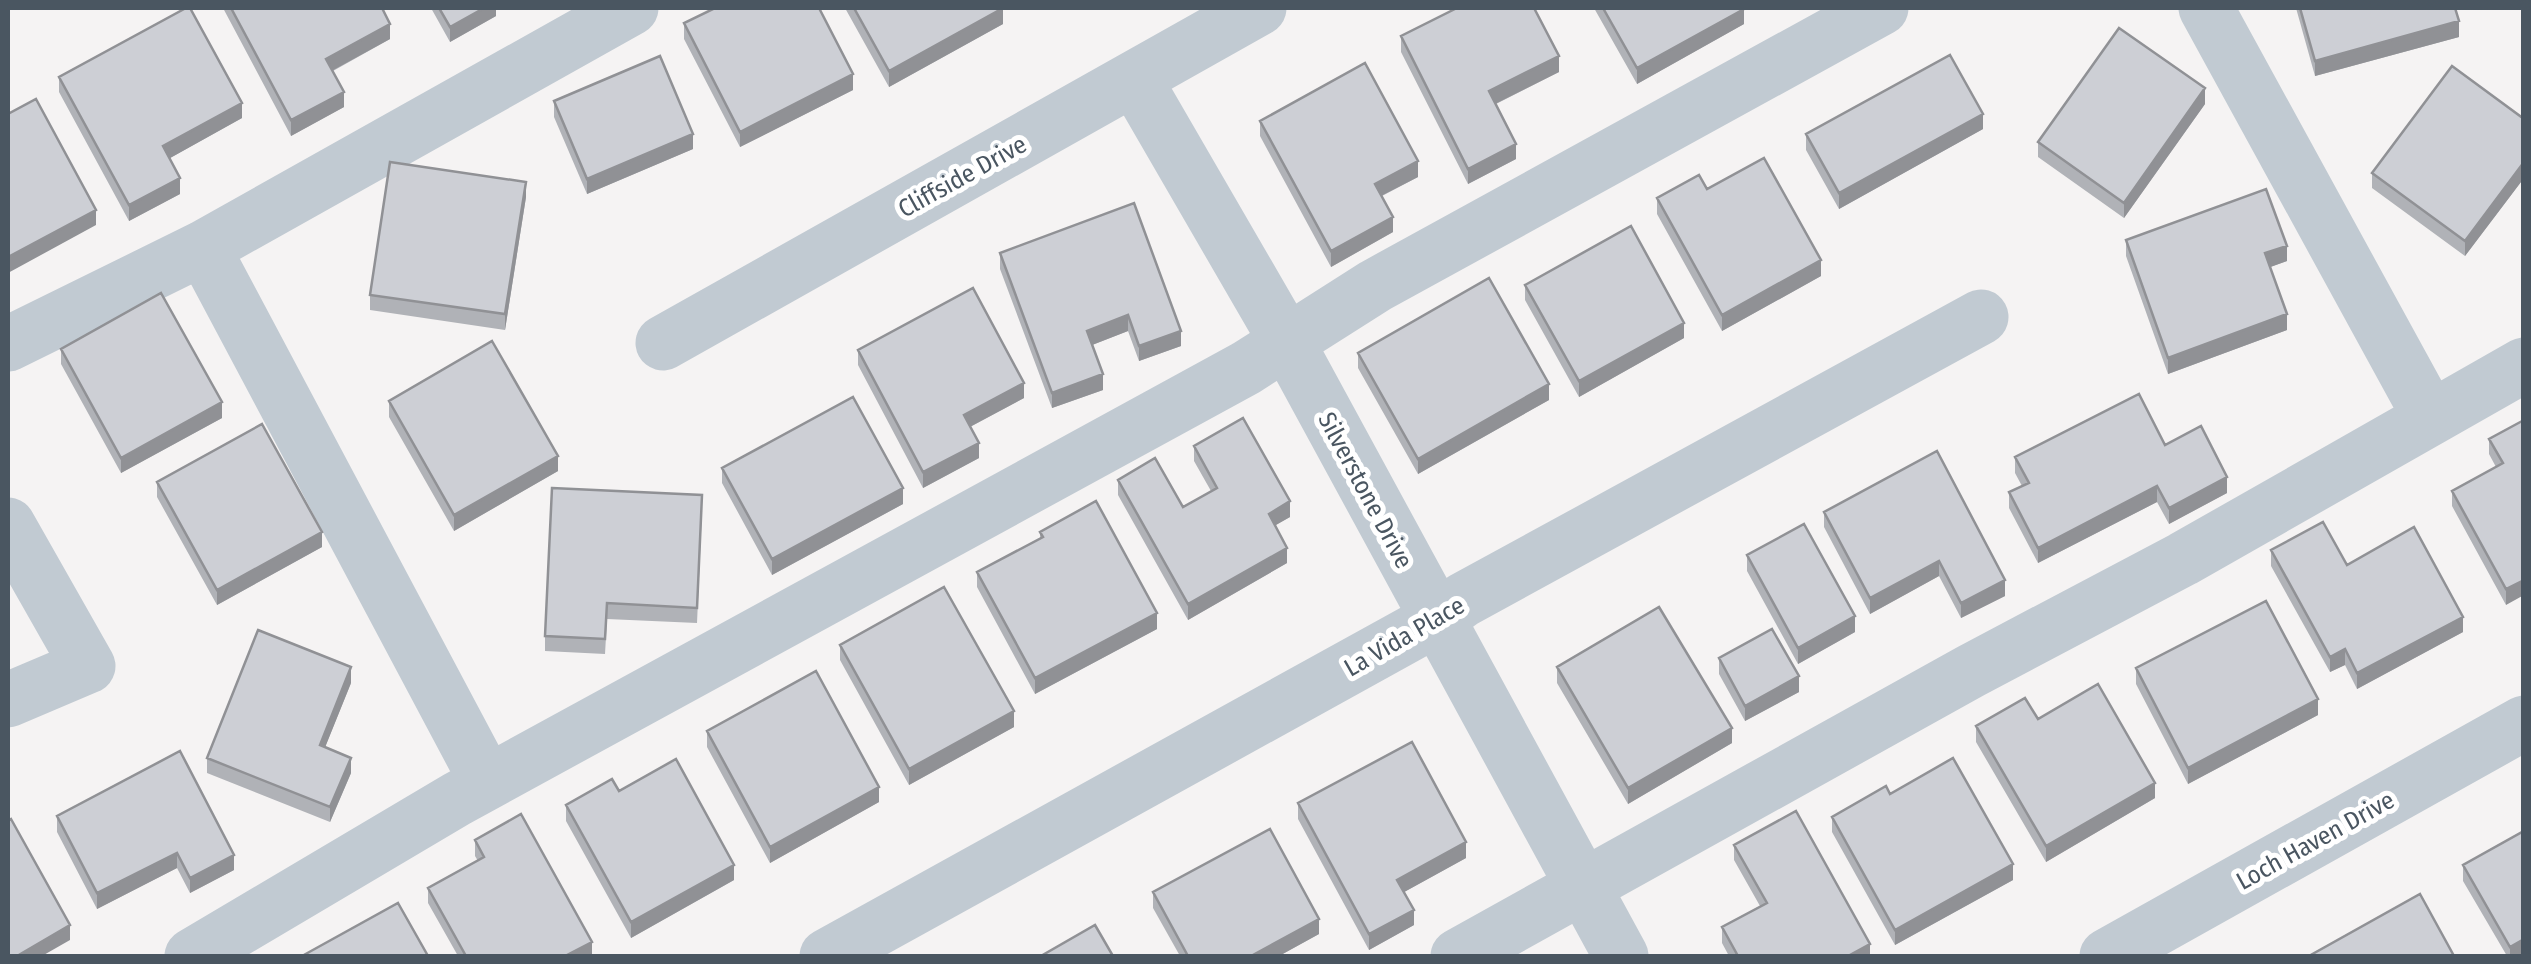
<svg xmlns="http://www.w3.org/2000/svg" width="2531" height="964" font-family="'Fira Sans Condensed',sans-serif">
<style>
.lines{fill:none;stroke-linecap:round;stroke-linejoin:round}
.minor{stroke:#c1cad2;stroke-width:55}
.wall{fill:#b0b2b7}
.shaded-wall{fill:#909195}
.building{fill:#cdcfd5;stroke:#909195;stroke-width:2.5}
.labels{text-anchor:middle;stroke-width:10;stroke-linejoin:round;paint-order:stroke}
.street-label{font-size:25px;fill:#4a5661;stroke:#fff}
</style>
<rect width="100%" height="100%" fill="#f5f3f3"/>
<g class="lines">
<!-- minor -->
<path class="minor" d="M2206,8L2430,417
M1135,80L1288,344L1621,956
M203,248L487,782
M663,343L1259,8
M8,344L203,248L631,8
M8,525L88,666L8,700
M192,956L457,799L1246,368L1375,286L1881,8
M827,956L1437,619L1463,600L1981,317
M1458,956L1971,671L2183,559L2524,365
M2107,956L2524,723"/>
</g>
<!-- wall -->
<path class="wall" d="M223,8H382L390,39L333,71L344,107L291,136Z
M431,8H496V16L450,42Z
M845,8H1003V24L889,87Z
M1594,8H1743L1744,24L1637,84Z
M2296,8H2455L2459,37L2315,76Z
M684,23L853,90L740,147L684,39Z
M1401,36L1559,72L1496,104L1516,159L1468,184L1401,52Z
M59,77L242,118L170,158L180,194L129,221L59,92Z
M554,101L693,149L587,194L554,117Z
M2205,104L2124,218L2038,157V142Z
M2524,119V178L2465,256L2372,188V173Z
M1260,121L1418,177L1382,196L1393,232L1331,267L1260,136Z
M1983,129L1839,209L1806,150V134Z
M1707,189L1821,276L1722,331L1657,214V198Z
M526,197L505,330L370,310V295Z
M1134,203L1181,346L1139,361L1128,331L1092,345L1103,390L1052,408L1000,269V253Z
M2126,240L2287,261L2270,267L2287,330L2168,374L2126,256Z
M1525,285L1684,338L1579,397L1525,300Z
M61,349L222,418L121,473L61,364Z
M858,350L1024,398L970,427L979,458L923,488L858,365Z
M1358,353L1549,400L1418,474L1358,368Z
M389,401L558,471L454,531L389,417Z
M2524,420L2506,605L2452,506V491L2496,467L2489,454V439Z
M2165,445L2227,493L2169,524L2157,502L2038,563L2009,508V492L2022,486L2015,473V457Z
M1194,446L1290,517L1275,525L1287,563L1188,620L1118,495V480L1183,507L1211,491L1194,461Z
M1937,451L2005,596L1961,618L1939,576L1870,614L1824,527V512Z
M722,468L903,504L772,575L722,483Z
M157,482L322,547L217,605L157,497Z
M702,510L697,623L607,619L605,654L545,651V636Z
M1040,532L1157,629L1035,694L977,587V572L1040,539Z
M2271,550L2347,565L2463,632L2357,689L2345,665L2330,672L2271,566Z
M1747,555L1855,632L1798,664L1747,571Z
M840,645L1014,727L909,785L840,660Z
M1719,658L1799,692L1745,721L1719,674Z
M1557,667L1732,743L1628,804L1557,683Z
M2136,668L2318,715L2188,784L2136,684Z
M351,683L325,747L351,773L330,822L207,773V758Z
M2038,719L2155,798L2046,862L1976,742V726Z
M707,731L879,802L770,863L707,747Z
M619,791L734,880L631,938L566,821V805Z
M1890,794L2013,880L1895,945L1832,832V817Z
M1298,803L1466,858L1404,892L1414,925L1369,950L1298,819Z
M57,816L234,870L190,893L177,868L97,909L57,832Z
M475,840L592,956H458L428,903V888L478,861L475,856Z
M1734,845L1870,956H1729L1722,943V927L1760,906L1734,860Z
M2463,865L2524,955L2521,956H2507L2463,881Z
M1153,892L1319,934L1279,956H1180L1153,908Z"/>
<!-- shaded-wall -->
<path class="shaded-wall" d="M484,8H496V16L450,42V27Z
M1003,8V24L889,87V71Z
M1744,9V24L1637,84V68Z
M2459,21V37L2315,76V61Z
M390,24V39L326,74V59Z
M1559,56V72L1489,107V91Z
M853,74V90L740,147V132Z
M2205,88V104L2124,218V203Z
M344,92V107L291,136V120Z
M242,103V118L163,162V146Z
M1983,114V129L1839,209V193Z
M693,134V149L587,194V179Z
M1516,144V159L1468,184V169Z
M1418,161V177L1375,199V184Z
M2524,162V178L2465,256V241Z
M180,178V194L129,221V205Z
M526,182V197L505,330V314Z
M96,210V225L8,273V257Z
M1393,217V232L1331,267V251Z
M2287,246V261L2265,269V253Z
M1821,260V276L1722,331V315Z
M2287,314V330L2168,374V358Z
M1128,315V331L1087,347V331Z
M1684,323V338L1579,397V381Z
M1181,331V346L1139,361V346Z
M1103,374V390L1052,408V393Z
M1024,383V398L964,430V415Z
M1549,384V400L1418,474V459Z
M222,402V418L121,473V458Z
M979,443V458L923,488V472Z
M558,456V471L454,531V515Z
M2227,477V493L2169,524V508Z
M2157,486V502L2038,563V548Z
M903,488V504L772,575V559Z
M1290,501V517L1269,529V514Z
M322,532V547L217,605V590Z
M1287,548V563L1188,620V604Z
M1939,561V576L1870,614V598Z
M2005,580V596L1961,618V603Z
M2524,580V595L2506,605V589Z
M1157,613V629L1035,694V678Z
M1855,616V632L1798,664V648Z
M2463,617V632L2357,689V673Z
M2345,649V665L2330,672V657Z
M351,667V683L320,760V745Z
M1799,676V692L1745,721V706Z
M2318,699V715L2188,784V768Z
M1014,711V727L909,785V769Z
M1732,728V743L1628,804V788Z
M351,758V773L330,822V807Z
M2155,783V798L2046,862V846Z
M879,787V802L770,863V847Z
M1466,842V858L1397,896V880Z
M177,853V868L97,909V893Z
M234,855V870L190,893V878Z
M2013,864V880L1895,945V930Z
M734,865V880L631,938V922Z
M1414,910V925L1369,950V934Z
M1319,919V934L1279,956H1251Z
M70,925V940L42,956H16Z
M2524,939V955L2510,956V947Z
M592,942V956H565Z
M1870,944V956H1848Z"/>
<!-- building -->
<path class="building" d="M186,8H190L242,103L163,146L180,178L129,205L59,77Z
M231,8H382L390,24L326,59L344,92L291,120Z
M439,8H484L450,27Z
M715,8H819L853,74L740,132L684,23Z
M854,8H1003L889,71Z
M1457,8H1534L1559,56L1489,91L1516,144L1468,169L1401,36Z
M1603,8H1743L1744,9L1637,68Z
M2300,8H2455L2459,21L2315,61Z
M2119,28L2205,88L2124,203L2038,142Z
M1950,55L1983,114L1839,193L1806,134Z
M660,56L693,134L587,179L554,101Z
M1365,63L1418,161L1375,184L1393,217L1331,251L1260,121Z
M2452,66L2524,119V162L2465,241L2372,173Z
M36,99L96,210L8,257V114Z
M1764,158L1821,260L1722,315L1657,198L1699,175L1707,189Z
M390,162L526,182L505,314L370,295Z
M2266,189L2287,246L2265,253L2287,314L2168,358L2126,240Z
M1134,203L1181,331L1139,346L1128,315L1087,331L1103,374L1052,393L1000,253Z
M1631,226L1684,323L1579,381L1525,285Z
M1489,278L1549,384L1418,459L1358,353Z
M973,288L1024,383L964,415L979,443L923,472L858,350Z
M161,293L222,402L121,458L61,349Z
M492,341L558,456L454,515L389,401Z
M2139,394L2165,445L2201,426L2227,477L2169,508L2157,486L2038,548L2009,492L2029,483L2015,457Z
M853,397L903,488L772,559L722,468Z
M1243,418L1290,501L1269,514L1287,548L1188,604L1118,480L1155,458L1183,507L1217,488L1194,446Z
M2524,420V580L2506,589L2452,491L2503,463L2489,439Z
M262,424L322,532L217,590L157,482Z
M1937,451L2005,580L1961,603L1939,561L1870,598L1824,512Z
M552,488L702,495L697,608L607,603L605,639L545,636Z
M1096,501L1157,613L1035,678L977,572L1043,537L1040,532Z
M2323,522L2347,565L2414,527L2463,617L2357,673L2345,649L2330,657L2271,550Z
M1804,524L1855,616L1798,648L1747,555Z
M944,587L1014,711L909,769L840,645Z
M2266,601L2318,699L2188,768L2136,668Z
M1659,607L1732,728L1628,788L1557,667Z
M1772,629L1799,676L1745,706L1719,658Z
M258,630L351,667L320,745L351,758L330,807L207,758Z
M816,671L879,787L770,847L707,731Z
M2098,684L2155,783L2046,846L1976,726L2025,698L2038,719Z
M1412,742L1466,842L1397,880L1414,910L1369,934L1298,803Z
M180,751L234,855L190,878L177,853L97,893L57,816Z
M1953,758L2013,864L1895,930L1832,817L1886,786L1890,794Z
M676,759L734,865L631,922L566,805L612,779L619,791Z
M1796,811L1870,944L1848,956H1738L1722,927L1767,903L1734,845Z
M521,814L592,942L565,956H466L428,888L484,857L475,840Z
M11,819L70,925L17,956H8V821Z
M1270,829L1319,919L1251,956H1188L1153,892Z
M2524,831V939L2510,947L2463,865Z
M2420,894L2454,956H2309Z
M398,903L428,956H302Z
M1095,925L1113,956H1041Z"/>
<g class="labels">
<!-- street labels -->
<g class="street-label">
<text transform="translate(962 176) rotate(-29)" y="9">Cliffside Drive</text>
<text transform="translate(1366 490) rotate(62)" y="9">Silverstone Drive</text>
<text transform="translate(1404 636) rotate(-30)" y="9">La Vida Place</text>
<text transform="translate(2315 840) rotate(-29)" y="9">Loch Haven Drive</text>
</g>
</g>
<!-- border -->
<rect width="2531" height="964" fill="none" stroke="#4a5661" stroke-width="20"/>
</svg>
